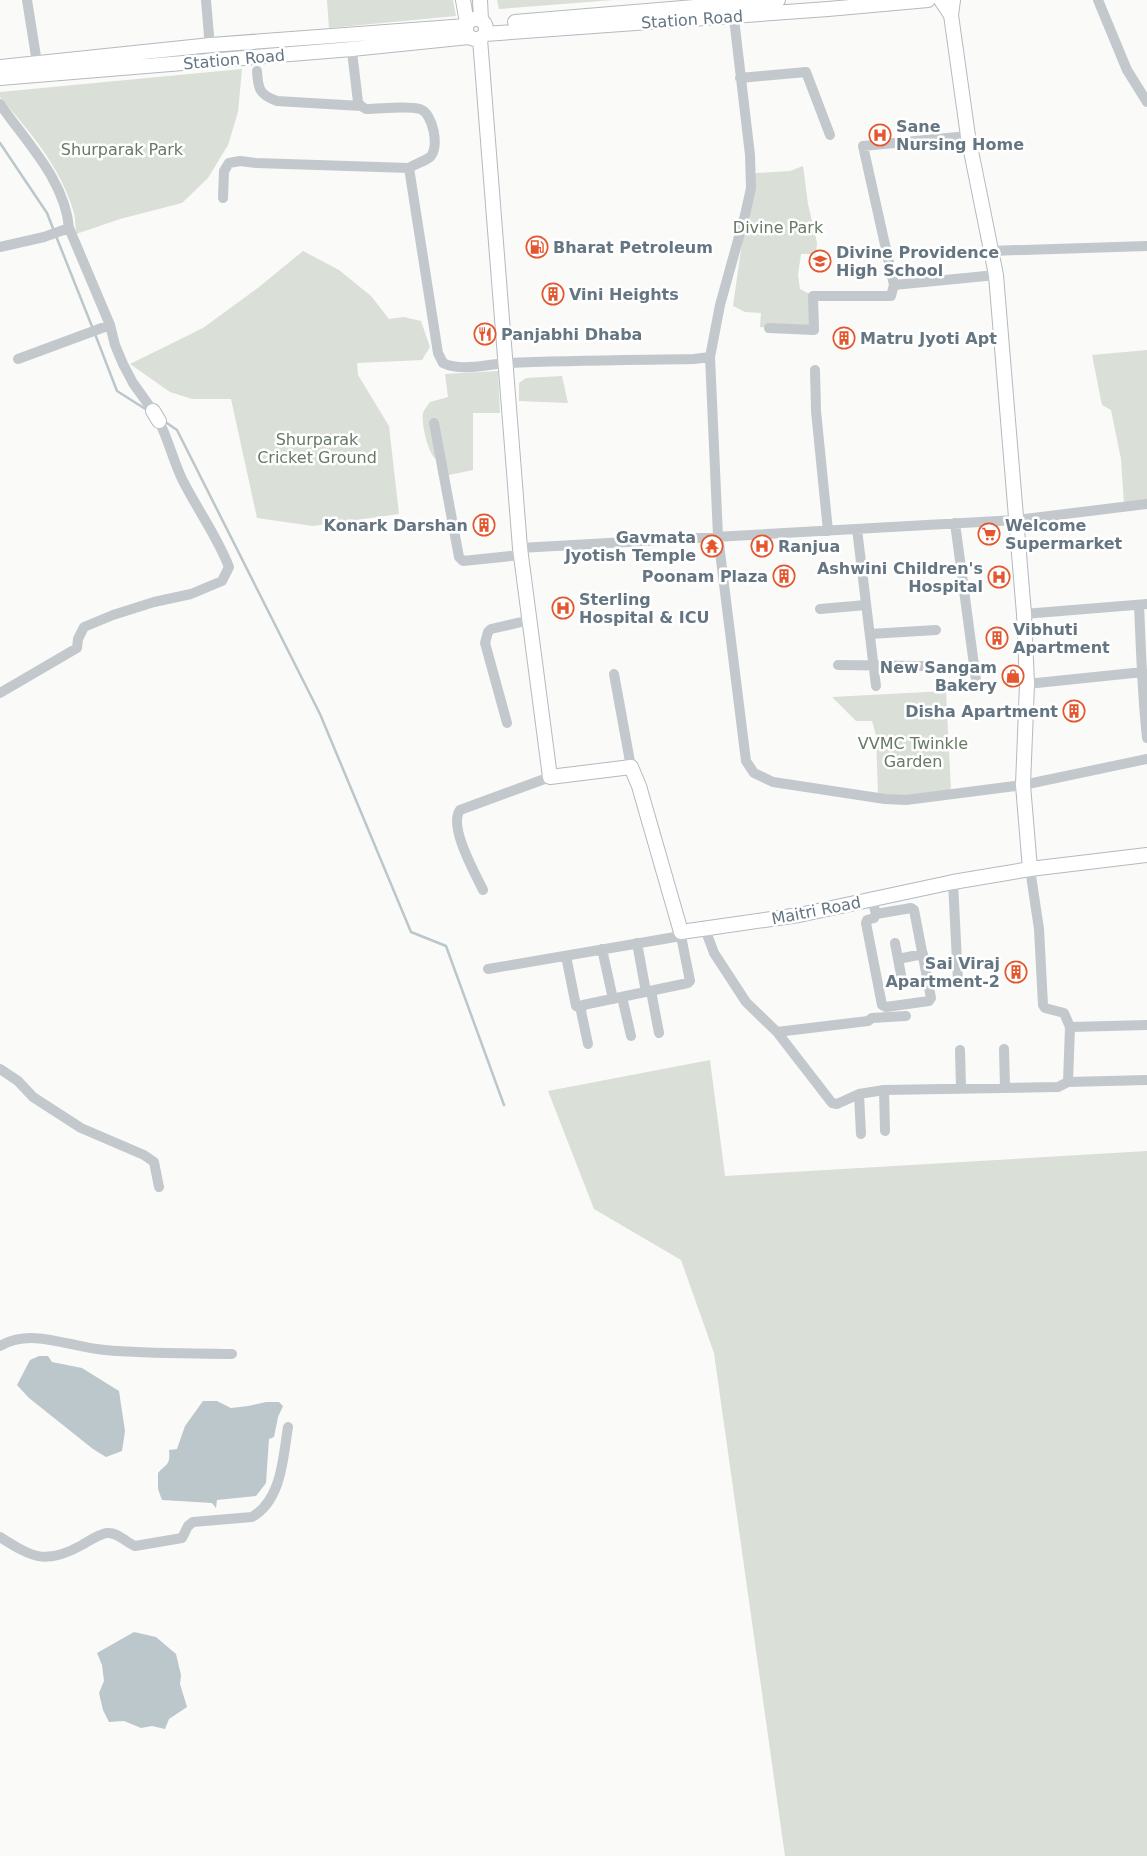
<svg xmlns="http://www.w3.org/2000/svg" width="1147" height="1856" font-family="'DejaVu Sans',sans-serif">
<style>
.green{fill:#dadfd7}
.water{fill:#bbc7cb}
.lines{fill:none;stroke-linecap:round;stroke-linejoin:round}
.stream{stroke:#bbc7cb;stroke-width:2.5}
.secondary-casing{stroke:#b3babf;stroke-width:16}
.street{stroke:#c3c8cc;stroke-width:10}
.secondary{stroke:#fff;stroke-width:14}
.labels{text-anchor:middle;stroke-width:5;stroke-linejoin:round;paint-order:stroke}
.street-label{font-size:16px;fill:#657683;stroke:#fff}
.poi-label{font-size:16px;font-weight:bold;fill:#657683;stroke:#fff;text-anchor:start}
.park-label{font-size:16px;fill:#687a64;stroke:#fff}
</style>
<rect width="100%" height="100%" fill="#fafaf8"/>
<!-- green -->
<path class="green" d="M327,0H453L456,16L329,28Z
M497,0H613L499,9Z
M242,69L238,112L228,145L208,178L182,203L120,219L76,234C75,226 76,218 73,210C60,166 29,131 0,97V92Z
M803,166L808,204L817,243L816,254H801L798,275L800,289L813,296L814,330L760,327L761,313L745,312L733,306L751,179L756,173L790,171Z
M303,251L339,270L371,296L389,319L404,317L421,321L430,347L422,360L357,363L358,375L389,426L399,514L313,526L257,518L231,399H192L170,392L130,364L203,328L259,287Z
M1147,350V501L1124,504L1121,459L1111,410L1102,405L1092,355Z
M498,371L500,413H473V470L439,477L436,459C428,454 421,423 423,413C424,410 428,405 430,402L448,397L445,374Z
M562,376L568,403L519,401V383L526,378Z
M946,691L951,791L907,797L878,794L876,735L872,721H856L832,697Z
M710,1060L725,1176L1147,1151V1856H785L714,1353L681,1260L594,1209L548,1091Z"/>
<!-- water -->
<path class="water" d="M39,1356H48L52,1362L82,1368L119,1391L125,1431L122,1451L106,1457L93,1449L29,1398L17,1385L30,1360Z
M203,1401H217L231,1408L248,1406L266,1402H279L283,1406L278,1417L274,1437L269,1439L266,1483L256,1496L217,1500L216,1508L212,1503L162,1500L158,1489V1473C165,1464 171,1466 169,1450L177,1449L185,1426Z
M134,1632L156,1637L176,1654L181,1675L180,1684L187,1707L169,1719L165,1729L152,1726L141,1728L124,1721L109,1722L103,1710L99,1693L104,1681L102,1665L97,1653Z"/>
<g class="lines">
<!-- stream -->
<path class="stream" d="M0,143L47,213L54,231
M56,236L93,329
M95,334L117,391L147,410
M164,421L177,430L320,714L411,932L446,946L504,1105"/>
<!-- secondary casing -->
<g class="secondary-casing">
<path id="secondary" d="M463,0L467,23
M480,0L481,20
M941,0L951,15
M953,0L951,15L968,136L996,275L1024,614L1027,684L1023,785L1030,869
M466 29a10 10 0 1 1 20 0a10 10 0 1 1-20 0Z
M515,22L778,0
M485,34L828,9L928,0
M480,39L520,548L550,777L631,767L639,786L681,932L799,915L953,882L1030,869L1147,855
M0,67L211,45L466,26
M0,78L352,49L469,37
M153,411L159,421"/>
</g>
<!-- street -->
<path class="street" d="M27,0L38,69
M206,0L211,60
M1098,0L1127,70L1147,102
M351,43L358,102L361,106L366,109C381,109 406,105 420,109C433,113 440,148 430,157C425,161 415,164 409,168L438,353L443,363C462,372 487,364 507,363C570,360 632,360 694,359L710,357L720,305L745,215L751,188L750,155L733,10
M257,71C258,88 259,95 277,101L361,106
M740,78L806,72L830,135
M0,104C26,142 65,180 69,228L110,325L115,345L123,364L133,383L153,411
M223,198L224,171L229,163L240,161L256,163L409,168
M0,247L44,237L69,228
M990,251L1147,246
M894,285L863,146L968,136
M769,328L814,330L813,296H891L894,285L996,275
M710,357L718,536L746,761L754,773L773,782L885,799L906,800L1023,785L1147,759
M18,359L110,325
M815,370L816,411L828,531
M434,423L459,557L463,561L521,555
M955,523L976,680
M857,529L876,686
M520,548L1016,520L1147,504
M1139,605C1141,649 1142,693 1147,738
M820,609L866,605
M1024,614L1147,604
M870,634L936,630
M838,665L922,666
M614,674L631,767
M1027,684L1143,672
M0,693L77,648L78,639L84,627L113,615L154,602L191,594L222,581L229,567C217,536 197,509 182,479C173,460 168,439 159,421
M507,723L485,643L488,632L491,629L530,620
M1030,869L1039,929L1043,1005L1045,1008L1064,1013L1070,1027L1068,1082
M953,882L958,981
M483,890C475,873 448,826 460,810L550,777
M872,899L876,914L911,908L914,910L931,998L929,1001L886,1007L882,1005L866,923L867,920L874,918L876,914
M705,929L714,953L746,1002L777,1032L832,1103L837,1104L859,1094L884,1090L1058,1087L1068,1082L1147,1080
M637,943L646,992
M895,943L902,980
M602,949L613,999
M566,956L576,1006L581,1008
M898,959L923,954
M488,969L681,936V932
M651,991L659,1033
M622,997L631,1036
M1070,1027L1147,1025
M777,1032L868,1021L872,1018L906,1016
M588,1044L581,1011L583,1005L688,983L690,981L681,936
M1004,1049L1005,1087
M960,1050L961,1088
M0,1069L18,1081L33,1097L81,1128L144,1155L154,1162L159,1187
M884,1090L885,1131
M859,1094L861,1134
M0,1346C33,1327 71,1348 105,1350C147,1354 190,1353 232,1354
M0,1537C33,1558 46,1565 82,1545C89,1541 99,1534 107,1533C118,1532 125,1542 135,1546L182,1538L188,1526L193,1522L252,1517C282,1500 283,1457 288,1427"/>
<!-- secondary -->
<use href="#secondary" class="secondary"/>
</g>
<!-- icons -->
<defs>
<g id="hospital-ring" transform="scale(1.125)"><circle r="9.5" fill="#fff" stroke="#e4572e" stroke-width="1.5"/><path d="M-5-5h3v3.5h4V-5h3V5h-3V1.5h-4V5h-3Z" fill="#e4572e"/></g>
<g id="fuel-ring" transform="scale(1.125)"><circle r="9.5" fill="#fff" stroke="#e4572e" stroke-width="1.5"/><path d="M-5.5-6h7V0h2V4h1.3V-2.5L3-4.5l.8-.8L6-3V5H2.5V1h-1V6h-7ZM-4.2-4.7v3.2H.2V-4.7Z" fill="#e4572e"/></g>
<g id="school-ring" transform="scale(1.125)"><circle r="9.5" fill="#fff" stroke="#e4572e" stroke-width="1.5"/><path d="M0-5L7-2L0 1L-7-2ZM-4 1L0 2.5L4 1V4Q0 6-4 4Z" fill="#e4572e"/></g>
<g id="building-ring" transform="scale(1.125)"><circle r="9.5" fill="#fff" stroke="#e4572e" stroke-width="1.5"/><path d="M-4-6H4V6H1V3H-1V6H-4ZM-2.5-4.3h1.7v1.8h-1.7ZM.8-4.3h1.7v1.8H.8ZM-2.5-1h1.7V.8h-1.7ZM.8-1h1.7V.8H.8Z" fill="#e4572e"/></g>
<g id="restaurant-ring" transform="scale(1.125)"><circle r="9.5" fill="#fff" stroke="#e4572e" stroke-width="1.5"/><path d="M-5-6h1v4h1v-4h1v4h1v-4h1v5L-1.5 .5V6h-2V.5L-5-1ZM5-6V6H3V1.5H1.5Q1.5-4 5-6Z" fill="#e4572e"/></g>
<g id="supermarket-ring" transform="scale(1.125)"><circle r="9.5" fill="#fff" stroke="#e4572e" stroke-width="1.5"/><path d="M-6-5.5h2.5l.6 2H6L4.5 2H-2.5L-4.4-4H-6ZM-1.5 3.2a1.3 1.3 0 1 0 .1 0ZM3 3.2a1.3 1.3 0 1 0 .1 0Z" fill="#e4572e"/></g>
<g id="temple-ring" transform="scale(1.125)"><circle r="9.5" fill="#fff" stroke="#e4572e" stroke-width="1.5"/><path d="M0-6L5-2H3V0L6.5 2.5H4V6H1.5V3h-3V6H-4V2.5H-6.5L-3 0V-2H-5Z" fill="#e4572e"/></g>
<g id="shop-ring" transform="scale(1.125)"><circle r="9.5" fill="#fff" stroke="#e4572e" stroke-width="1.5"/><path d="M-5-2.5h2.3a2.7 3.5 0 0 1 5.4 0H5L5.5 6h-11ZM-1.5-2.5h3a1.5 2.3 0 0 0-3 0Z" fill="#e4572e"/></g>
</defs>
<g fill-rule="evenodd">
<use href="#hospital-ring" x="880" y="135"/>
<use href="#fuel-ring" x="537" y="247"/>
<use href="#school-ring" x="820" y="261"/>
<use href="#building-ring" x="553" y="294"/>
<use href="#restaurant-ring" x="485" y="334"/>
<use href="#building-ring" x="844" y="338"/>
<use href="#building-ring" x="484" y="525"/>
<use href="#supermarket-ring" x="989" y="534"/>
<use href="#temple-ring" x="712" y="546"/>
<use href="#hospital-ring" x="762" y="546"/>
<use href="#building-ring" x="784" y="576"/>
<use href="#hospital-ring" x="999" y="577"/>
<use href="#hospital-ring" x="563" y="608"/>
<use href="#building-ring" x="997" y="638"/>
<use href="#shop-ring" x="1013" y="676"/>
<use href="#building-ring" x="1074" y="711"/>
<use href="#building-ring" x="1016" y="972"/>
</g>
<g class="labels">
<!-- street labels -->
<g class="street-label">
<text transform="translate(692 19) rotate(-4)" y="6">Station Road</text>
<text transform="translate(234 59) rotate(-5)" y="6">Station Road</text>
<text transform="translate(816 910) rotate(-11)" y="6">Maitri Road</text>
</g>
<!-- poi labels -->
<g class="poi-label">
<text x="896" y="132">Sane<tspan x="896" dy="18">Nursing Home</tspan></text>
<text x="553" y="253">Bharat Petroleum</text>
<text x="836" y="258">Divine Providence<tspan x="836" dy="18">High School</tspan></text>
<text x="569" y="300">Vini Heights</text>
<text x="501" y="340">Panjabhi Dhaba</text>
<text x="860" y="344">Matru Jyoti Apt</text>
<text x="468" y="531" text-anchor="end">Konark Darshan</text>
<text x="1005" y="531">Welcome<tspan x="1005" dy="18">Supermarket</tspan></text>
<text x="696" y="543" text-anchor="end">Gavmata<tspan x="696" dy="18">Jyotish Temple</tspan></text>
<text x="778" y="552">Ranjua</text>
<text x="983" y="574" text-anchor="end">Ashwini Children's<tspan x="983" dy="18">Hospital</tspan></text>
<text x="768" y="582" text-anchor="end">Poonam Plaza</text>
<text x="579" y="605">Sterling<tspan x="579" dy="18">Hospital &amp; ICU</tspan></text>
<text x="1013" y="635">Vibhuti<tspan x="1013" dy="18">Apartment</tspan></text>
<text x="997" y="673" text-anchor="end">New Sangam<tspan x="997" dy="18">Bakery</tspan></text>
<text x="1058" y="717" text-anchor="end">Disha Apartment</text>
<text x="1000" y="969" text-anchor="end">Sai Viraj<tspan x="1000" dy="18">Apartment-2</tspan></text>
</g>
<!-- park labels -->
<g class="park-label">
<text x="122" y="155">Shurparak Park</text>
<text x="778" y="233">Divine Park</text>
<text x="317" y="445">Shurparak<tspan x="317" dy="18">Cricket Ground</tspan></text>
<text x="913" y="749">VVMC Twinkle<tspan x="913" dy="18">Garden</tspan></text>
</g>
</g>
</svg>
